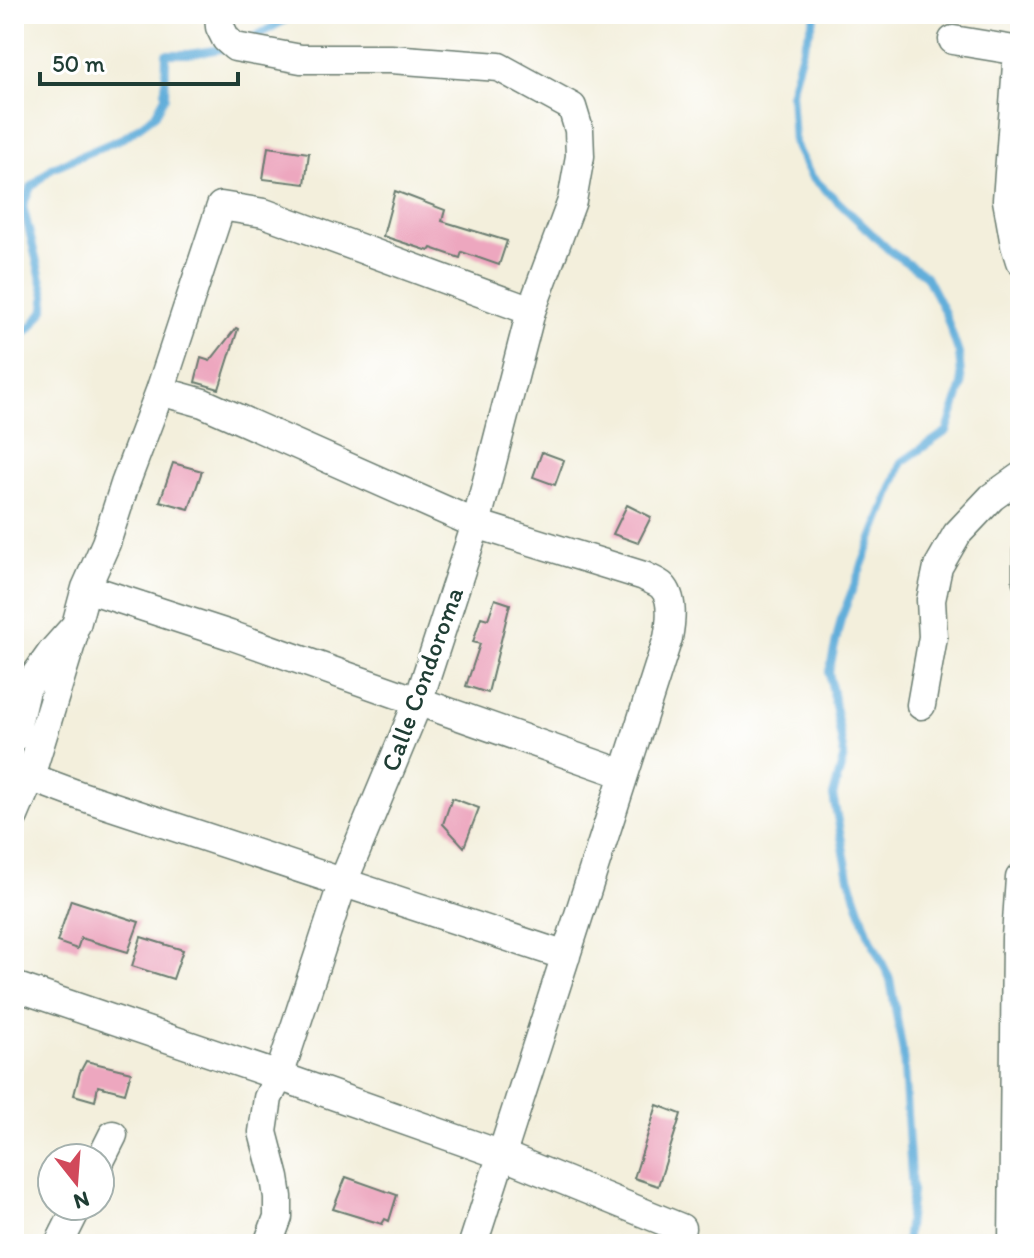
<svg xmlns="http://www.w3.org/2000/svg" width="1034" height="1258" font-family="Itim,sans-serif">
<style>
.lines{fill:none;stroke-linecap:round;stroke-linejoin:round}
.stream{stroke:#62aeda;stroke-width:8}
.building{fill:#eda7bf}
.service-casing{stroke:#697b6f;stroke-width:17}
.minor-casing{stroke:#697b6f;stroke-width:31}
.service{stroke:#fff;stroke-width:14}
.minor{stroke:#fff;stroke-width:28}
.labels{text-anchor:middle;stroke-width:7;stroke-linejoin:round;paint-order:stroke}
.street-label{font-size:26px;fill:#1f3d34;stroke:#fff}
</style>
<rect width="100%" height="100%" fill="#fff"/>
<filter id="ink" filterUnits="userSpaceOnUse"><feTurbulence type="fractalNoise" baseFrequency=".0125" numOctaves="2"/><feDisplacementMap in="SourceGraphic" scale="16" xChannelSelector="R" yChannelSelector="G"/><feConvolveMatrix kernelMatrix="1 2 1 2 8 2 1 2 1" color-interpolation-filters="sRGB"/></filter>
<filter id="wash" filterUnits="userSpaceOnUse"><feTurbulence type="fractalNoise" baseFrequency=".006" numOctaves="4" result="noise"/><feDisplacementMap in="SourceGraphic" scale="32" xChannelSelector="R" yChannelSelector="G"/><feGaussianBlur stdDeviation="1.8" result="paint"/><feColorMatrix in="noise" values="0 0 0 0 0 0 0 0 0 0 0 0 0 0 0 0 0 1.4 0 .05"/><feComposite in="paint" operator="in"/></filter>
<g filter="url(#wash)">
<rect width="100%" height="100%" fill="#f3efdc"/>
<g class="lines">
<!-- stream -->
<path class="stream" d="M816,14L803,48L791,91L794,143L811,176L891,252L926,276L945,313L959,354L962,386L947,431L902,462L841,619L829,672L844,756L833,796L849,877L868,933L890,979L903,1053L912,1191L906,1244
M247,41L296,14
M14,338L30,329L45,309V295L23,206L31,187L52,168L125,137L155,115L165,97L166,54H189L227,48"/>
</g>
<g id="blocks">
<!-- building -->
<path class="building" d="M268,147L309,153L305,184L263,179Z
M395,191L445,210L442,221L507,241L499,265L462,252L460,258L431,248L429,251L383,236Z
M236,328L238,329L219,389L195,382L201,358L210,361Z
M542,452L564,460L555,485L533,477Z
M173,463L202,471L189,509L160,501Z
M627,505L651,517L638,543L613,534Z
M495,599L510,604L488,693L466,686L480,644L473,642L481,617L488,619Z
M452,798L479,808L464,847L443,824Z
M71,900L139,922L128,952L81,938L77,949L57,942Z
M141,937L183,950L173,979L132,966Z
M86,1061L131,1072L125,1093L98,1086L95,1101L74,1095L80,1072Z
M657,1105L681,1114L658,1186L634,1178Z
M346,1177L397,1195L389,1221L385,1219L382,1224L333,1209Z"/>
</g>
</g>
<g filter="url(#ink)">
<use href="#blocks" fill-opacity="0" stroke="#697b6f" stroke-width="2"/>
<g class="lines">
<!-- service casing -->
<g class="service-casing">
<path id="service" d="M1020,550V583"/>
</g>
<!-- minor casing -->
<g class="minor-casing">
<path id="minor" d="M219,14L220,27L226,39L235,47L301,59H391L499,67L572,107L579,130L580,156L572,201L531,311L476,524L418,702L343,882L279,1076L268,1098L263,1132L275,1178L278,1197V1217L268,1244
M953,40L1020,51
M1018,51L1007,200L1015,245L1020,261
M160,391L203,403L476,524L644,576C649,579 658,582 662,586C674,598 671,622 668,638L473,1244
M86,588L230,635L624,774
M921,705L933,637L931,600L938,567L957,534L992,497L1020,477
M14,737L25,690L52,652L76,625L86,588L106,543L125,484L160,391L221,206L264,213L531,311
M30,777L81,796L566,956
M14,816L28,783L73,637
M14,986L279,1076L502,1155L681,1228
M100,1161L113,1135
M59,1244L78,1206
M1013,1244L1016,937L1020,878"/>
</g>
<!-- service -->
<use href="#service" class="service"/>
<!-- minor -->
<use href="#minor" class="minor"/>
</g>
</g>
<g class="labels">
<!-- street labels -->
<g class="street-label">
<text transform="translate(422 679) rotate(-70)" y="9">Calle Condoroma</text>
</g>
</g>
<!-- margin -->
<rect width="1034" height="1258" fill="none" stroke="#fff" stroke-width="48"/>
<!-- north arrow -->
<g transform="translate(76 1182) rotate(163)"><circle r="38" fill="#ffffff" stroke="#a5b1ae" stroke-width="2"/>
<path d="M0-6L14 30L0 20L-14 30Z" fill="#d1495b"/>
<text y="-12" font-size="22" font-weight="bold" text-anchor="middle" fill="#1f3d34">N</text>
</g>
<!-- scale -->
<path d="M40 72v12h198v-12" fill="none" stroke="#1f3d34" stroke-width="4"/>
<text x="52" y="72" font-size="24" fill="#1f3d34" stroke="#ffffff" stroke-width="6" paint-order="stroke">50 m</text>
</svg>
